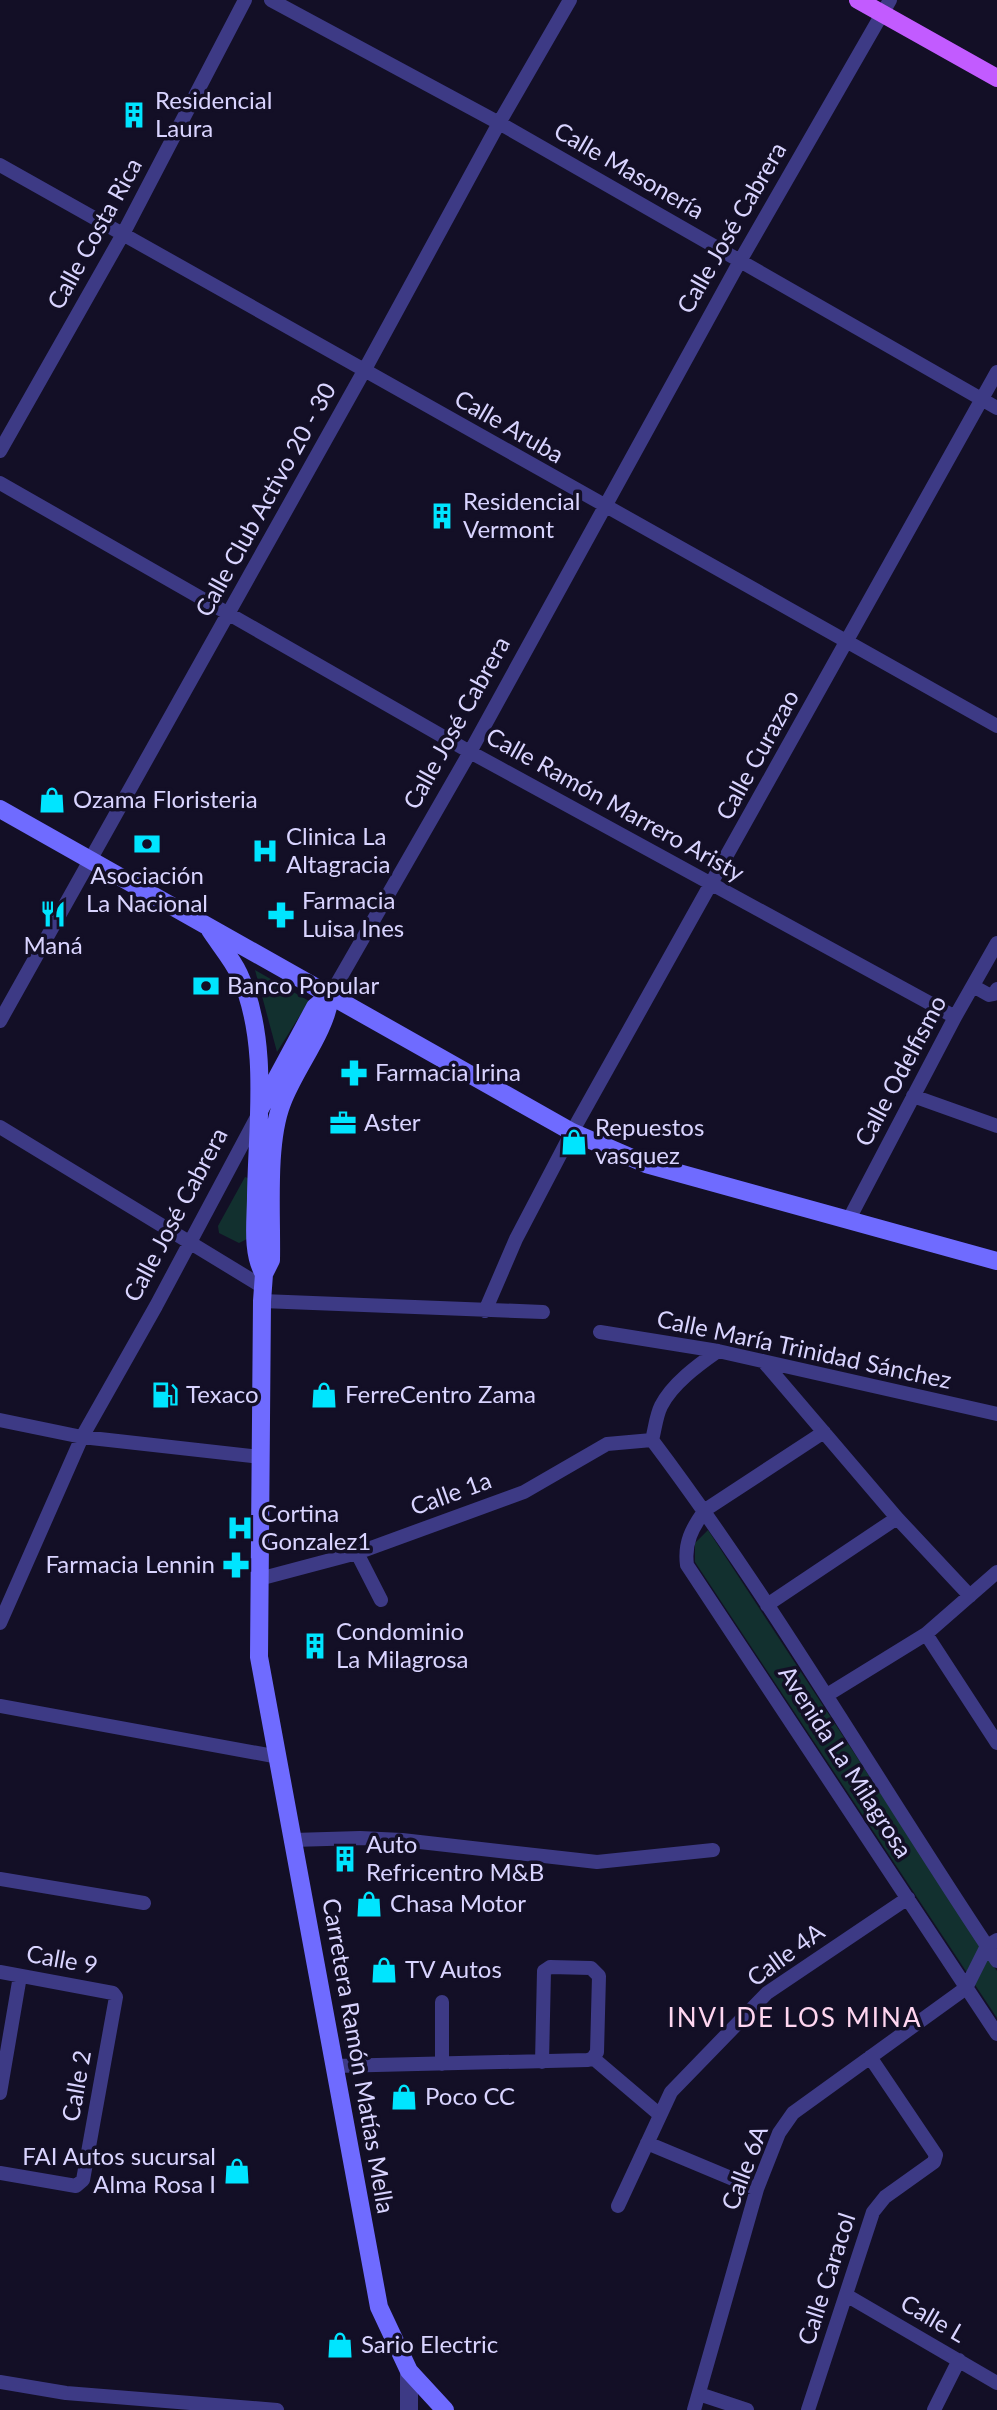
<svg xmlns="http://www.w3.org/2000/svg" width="997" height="2410" font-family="Lato,sans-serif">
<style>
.green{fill:#12302f}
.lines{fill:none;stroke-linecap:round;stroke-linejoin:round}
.minor{stroke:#3d3a85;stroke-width:14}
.tertiary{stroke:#3d3a85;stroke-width:18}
.secondary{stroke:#6f6bff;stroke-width:18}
.primary{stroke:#c25bff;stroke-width:18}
.labels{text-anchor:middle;stroke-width:7;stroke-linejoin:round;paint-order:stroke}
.poi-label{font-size:24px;fill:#d9d4ff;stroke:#130f26;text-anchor:start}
.street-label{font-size:24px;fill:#d9d4ff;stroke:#130f26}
.neighbourhood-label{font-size:26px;letter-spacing:2px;fill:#ffd6f0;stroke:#130f26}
</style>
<rect width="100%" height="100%" fill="#130f26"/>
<!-- green -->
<path class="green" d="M255,970L309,1001L277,1052Z
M245,1177L248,1178L249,1238L239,1243L219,1233L218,1226Z
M708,1530L997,1971V2018L695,1562V1543Z"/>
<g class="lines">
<!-- minor -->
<path class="minor" d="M271,0L499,123L997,408
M0,165L997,726
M0,451L123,234L245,0
M0,483L470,752L955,1017
M973,986L989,995L994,994L997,989
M331,994L470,752L740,261L890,0
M0,1021L364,371L499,123L570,0
M913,1096L997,1126
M0,1127L263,1287
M848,1221L955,1017L997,943
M262,1301L543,1312
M485,1311L516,1239L572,1132L997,372
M600,1332L718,1351L997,1414
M763,1361L897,1518L970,1596
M0,1420L82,1437L261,1457
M824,1432L705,1510C692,1528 684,1543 687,1565L997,2034
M652,1440C777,1606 881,1788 997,1961
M652,1440C655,1429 656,1416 661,1406C672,1384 698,1365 718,1351
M357,1553L381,1600
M259,1579L357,1553L524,1492L607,1444L652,1440
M767,1605L897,1518
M0,1623L82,1437L156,1306L258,1115
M926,1634L997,1743
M827,1695L926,1634L997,1572
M0,1706L279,1757
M293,1840L360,1838L402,1840L597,1862L713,1850
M0,1879L144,1903
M0,1972L113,1993L116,1997L83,2180L76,2186L0,2173
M593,2058L660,2115
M442,2064V2002
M335,2066L588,2060L593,2058L597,2052L599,1976L591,1968L550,1967L544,1971L542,2062
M0,2093L20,1976
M647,2143L757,2189
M618,2206L671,2092L767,1993L908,1898
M846,2295L997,2383
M0,2382L66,2393L277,2410
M699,2394L747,2410
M694,2410L757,2189L779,2133L793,2113L966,1988L987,1946L997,1940
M808,2410L873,2212L885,2197L934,2162L936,2155L870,2057
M934,2410L959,2360"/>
<!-- tertiary -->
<path class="tertiary" d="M409,2410V2371"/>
<!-- secondary -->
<path class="secondary" d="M0,809L572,1132L646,1164L997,1261
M210,930C219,944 232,959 239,974C270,1040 257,1125 256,1196C256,1220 251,1252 264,1274
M331,994C325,1034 296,1066 282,1103C266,1144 272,1215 271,1260L264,1274L262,1301L259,1657L379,2307L409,2371L445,2410
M260,1109L315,1007L331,994"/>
<!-- primary -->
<path class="primary" d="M858,0L997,78"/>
</g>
<!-- icons -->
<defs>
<g id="building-bare" transform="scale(2.1)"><path d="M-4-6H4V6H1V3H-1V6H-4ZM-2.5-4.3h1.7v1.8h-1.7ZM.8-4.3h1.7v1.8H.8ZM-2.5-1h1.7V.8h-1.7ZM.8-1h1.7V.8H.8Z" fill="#00e5ff" stroke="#130f26" stroke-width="2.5" paint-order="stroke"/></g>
<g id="shop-bare" transform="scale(2.1)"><path d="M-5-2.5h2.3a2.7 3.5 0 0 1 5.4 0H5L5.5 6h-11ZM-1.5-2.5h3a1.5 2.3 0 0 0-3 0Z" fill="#00e5ff" stroke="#130f26" stroke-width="2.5" paint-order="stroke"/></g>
<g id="bank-bare" transform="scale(2.1)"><path d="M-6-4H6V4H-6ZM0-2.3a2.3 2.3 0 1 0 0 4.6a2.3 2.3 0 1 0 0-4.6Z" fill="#00e5ff" stroke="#130f26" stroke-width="2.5" paint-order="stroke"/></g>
<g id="hospital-bare" transform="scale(2.1)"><path d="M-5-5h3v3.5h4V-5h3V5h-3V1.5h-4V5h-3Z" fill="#00e5ff" stroke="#130f26" stroke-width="2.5" paint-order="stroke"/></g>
<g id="restaurant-bare" transform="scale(2.1)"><path d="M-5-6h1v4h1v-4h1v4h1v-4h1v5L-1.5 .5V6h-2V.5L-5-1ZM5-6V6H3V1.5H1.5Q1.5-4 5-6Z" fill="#00e5ff" stroke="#130f26" stroke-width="2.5" paint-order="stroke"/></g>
<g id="pharmacy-bare" transform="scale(2.1)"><path d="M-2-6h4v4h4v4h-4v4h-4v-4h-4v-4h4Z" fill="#00e5ff" stroke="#130f26" stroke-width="2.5" paint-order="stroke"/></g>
<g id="office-bare" transform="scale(2.1)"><path d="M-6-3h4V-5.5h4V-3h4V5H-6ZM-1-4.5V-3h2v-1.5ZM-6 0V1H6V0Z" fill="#00e5ff" stroke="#130f26" stroke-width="2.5" paint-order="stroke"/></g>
<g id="fuel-bare" transform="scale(2.1)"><path d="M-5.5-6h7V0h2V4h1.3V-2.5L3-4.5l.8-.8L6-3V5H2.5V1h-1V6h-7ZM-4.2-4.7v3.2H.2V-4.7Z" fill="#00e5ff" stroke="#130f26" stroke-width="2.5" paint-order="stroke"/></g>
</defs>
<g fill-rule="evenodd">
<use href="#building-bare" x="134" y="115"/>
<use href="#building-bare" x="442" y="516"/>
<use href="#shop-bare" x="52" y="800"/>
<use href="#bank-bare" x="147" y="844"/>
<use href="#hospital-bare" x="265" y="851"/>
<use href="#restaurant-bare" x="53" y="914"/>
<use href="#pharmacy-bare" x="281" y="915"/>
<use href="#bank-bare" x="206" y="986"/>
<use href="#pharmacy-bare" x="354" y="1073"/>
<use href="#office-bare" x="343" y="1123"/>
<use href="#shop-bare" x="574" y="1142"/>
<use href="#fuel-bare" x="165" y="1395"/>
<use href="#shop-bare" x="324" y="1395"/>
<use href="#hospital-bare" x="240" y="1528"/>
<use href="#pharmacy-bare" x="236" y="1565"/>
<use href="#building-bare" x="315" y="1646"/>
<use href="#building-bare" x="345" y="1859"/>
<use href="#shop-bare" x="369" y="1904"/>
<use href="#shop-bare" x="384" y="1970"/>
<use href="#shop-bare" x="404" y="2097"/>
<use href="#shop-bare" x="237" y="2171"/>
<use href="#shop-bare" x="340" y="2345"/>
</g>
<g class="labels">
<!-- poi labels -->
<g class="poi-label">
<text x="155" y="109">Residencial<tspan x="155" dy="28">Laura</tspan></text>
<text x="463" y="510">Residencial<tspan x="463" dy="28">Vermont</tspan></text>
<text x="73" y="808">Ozama Floristeria</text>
<text x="286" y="845">Clinica La<tspan x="286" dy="28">Altagracia</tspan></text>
<text x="147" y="884" text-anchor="middle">Asociación<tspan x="147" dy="28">La Nacional</tspan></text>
<text x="302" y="909">Farmacia<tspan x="302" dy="28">Luisa Ines</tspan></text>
<text x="53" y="954" text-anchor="middle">Maná</text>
<text x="227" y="994">Banco Popular</text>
<text x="375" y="1081">Farmacia Irina</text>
<text x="364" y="1131">Aster</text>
<text x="595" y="1136">Repuestos<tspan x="595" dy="28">vasquez</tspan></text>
<text x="186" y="1403">Texaco</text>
<text x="345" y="1403">FerreCentro Zama</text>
<text x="261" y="1522">Cortina<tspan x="261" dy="28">Gonzalez1</tspan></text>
<text x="215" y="1573" text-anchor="end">Farmacia Lennin</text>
<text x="336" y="1640">Condominio<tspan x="336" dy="28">La Milagrosa</tspan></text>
<text x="366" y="1853">Auto<tspan x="366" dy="28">Refricentro M&amp;B</tspan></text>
<text x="390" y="1912">Chasa Motor</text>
<text x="405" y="1978">TV Autos</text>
<text x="425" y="2105">Poco CC</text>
<text x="216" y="2165" text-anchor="end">FAI Autos sucursal<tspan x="216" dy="28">Alma Rosa I</tspan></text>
<text x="361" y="2353">Sario Electric</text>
</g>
<!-- street labels -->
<g class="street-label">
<text transform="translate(629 171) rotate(30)" y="8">Calle Masonería</text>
<text transform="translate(732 228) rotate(-60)" y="8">Calle José Cabrera</text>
<text transform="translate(95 234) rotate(-61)" y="8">Calle Costa Rica</text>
<text transform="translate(509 427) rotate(30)" y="8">Calle Aruba</text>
<text transform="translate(266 500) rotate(-61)" y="8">Calle Club Activo 20 - 30</text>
<text transform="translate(457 723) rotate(-61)" y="8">Calle José Cabrera</text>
<text transform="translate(758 755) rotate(-61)" y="8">Calle Curazao</text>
<text transform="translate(615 805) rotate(29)" y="8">Calle Ramón Marrero Aristy</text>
<text transform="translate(901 1071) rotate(-62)" y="8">Calle Odelfismo</text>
<text transform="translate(176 1215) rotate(-62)" y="8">Calle José Cabrera</text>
<text transform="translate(804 1350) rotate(12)" y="8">Calle María Trinidad Sánchez</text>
<text transform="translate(451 1494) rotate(-20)" y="8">Calle 1a</text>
<text transform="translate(845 1762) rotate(57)" y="8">Avenida La Milagrosa</text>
<text transform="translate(786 1955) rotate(-36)" y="8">Calle 4A</text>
<text transform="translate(62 1960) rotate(10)" y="8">Calle 9</text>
<text transform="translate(358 2056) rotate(80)" y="8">Carretera Ramón Matías Mella</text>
<text transform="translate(77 2086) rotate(-80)" y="8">Calle 2</text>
<text transform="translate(745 2168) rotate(-69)" y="8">Calle 6A</text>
<text transform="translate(827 2279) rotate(-72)" y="8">Calle Caracol</text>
<text transform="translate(933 2319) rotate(30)" y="8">Calle L</text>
</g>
<!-- neighbourhood labels -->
<g class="neighbourhood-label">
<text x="795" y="2027">INVI DE LOS MINA</text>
</g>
</g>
</svg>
